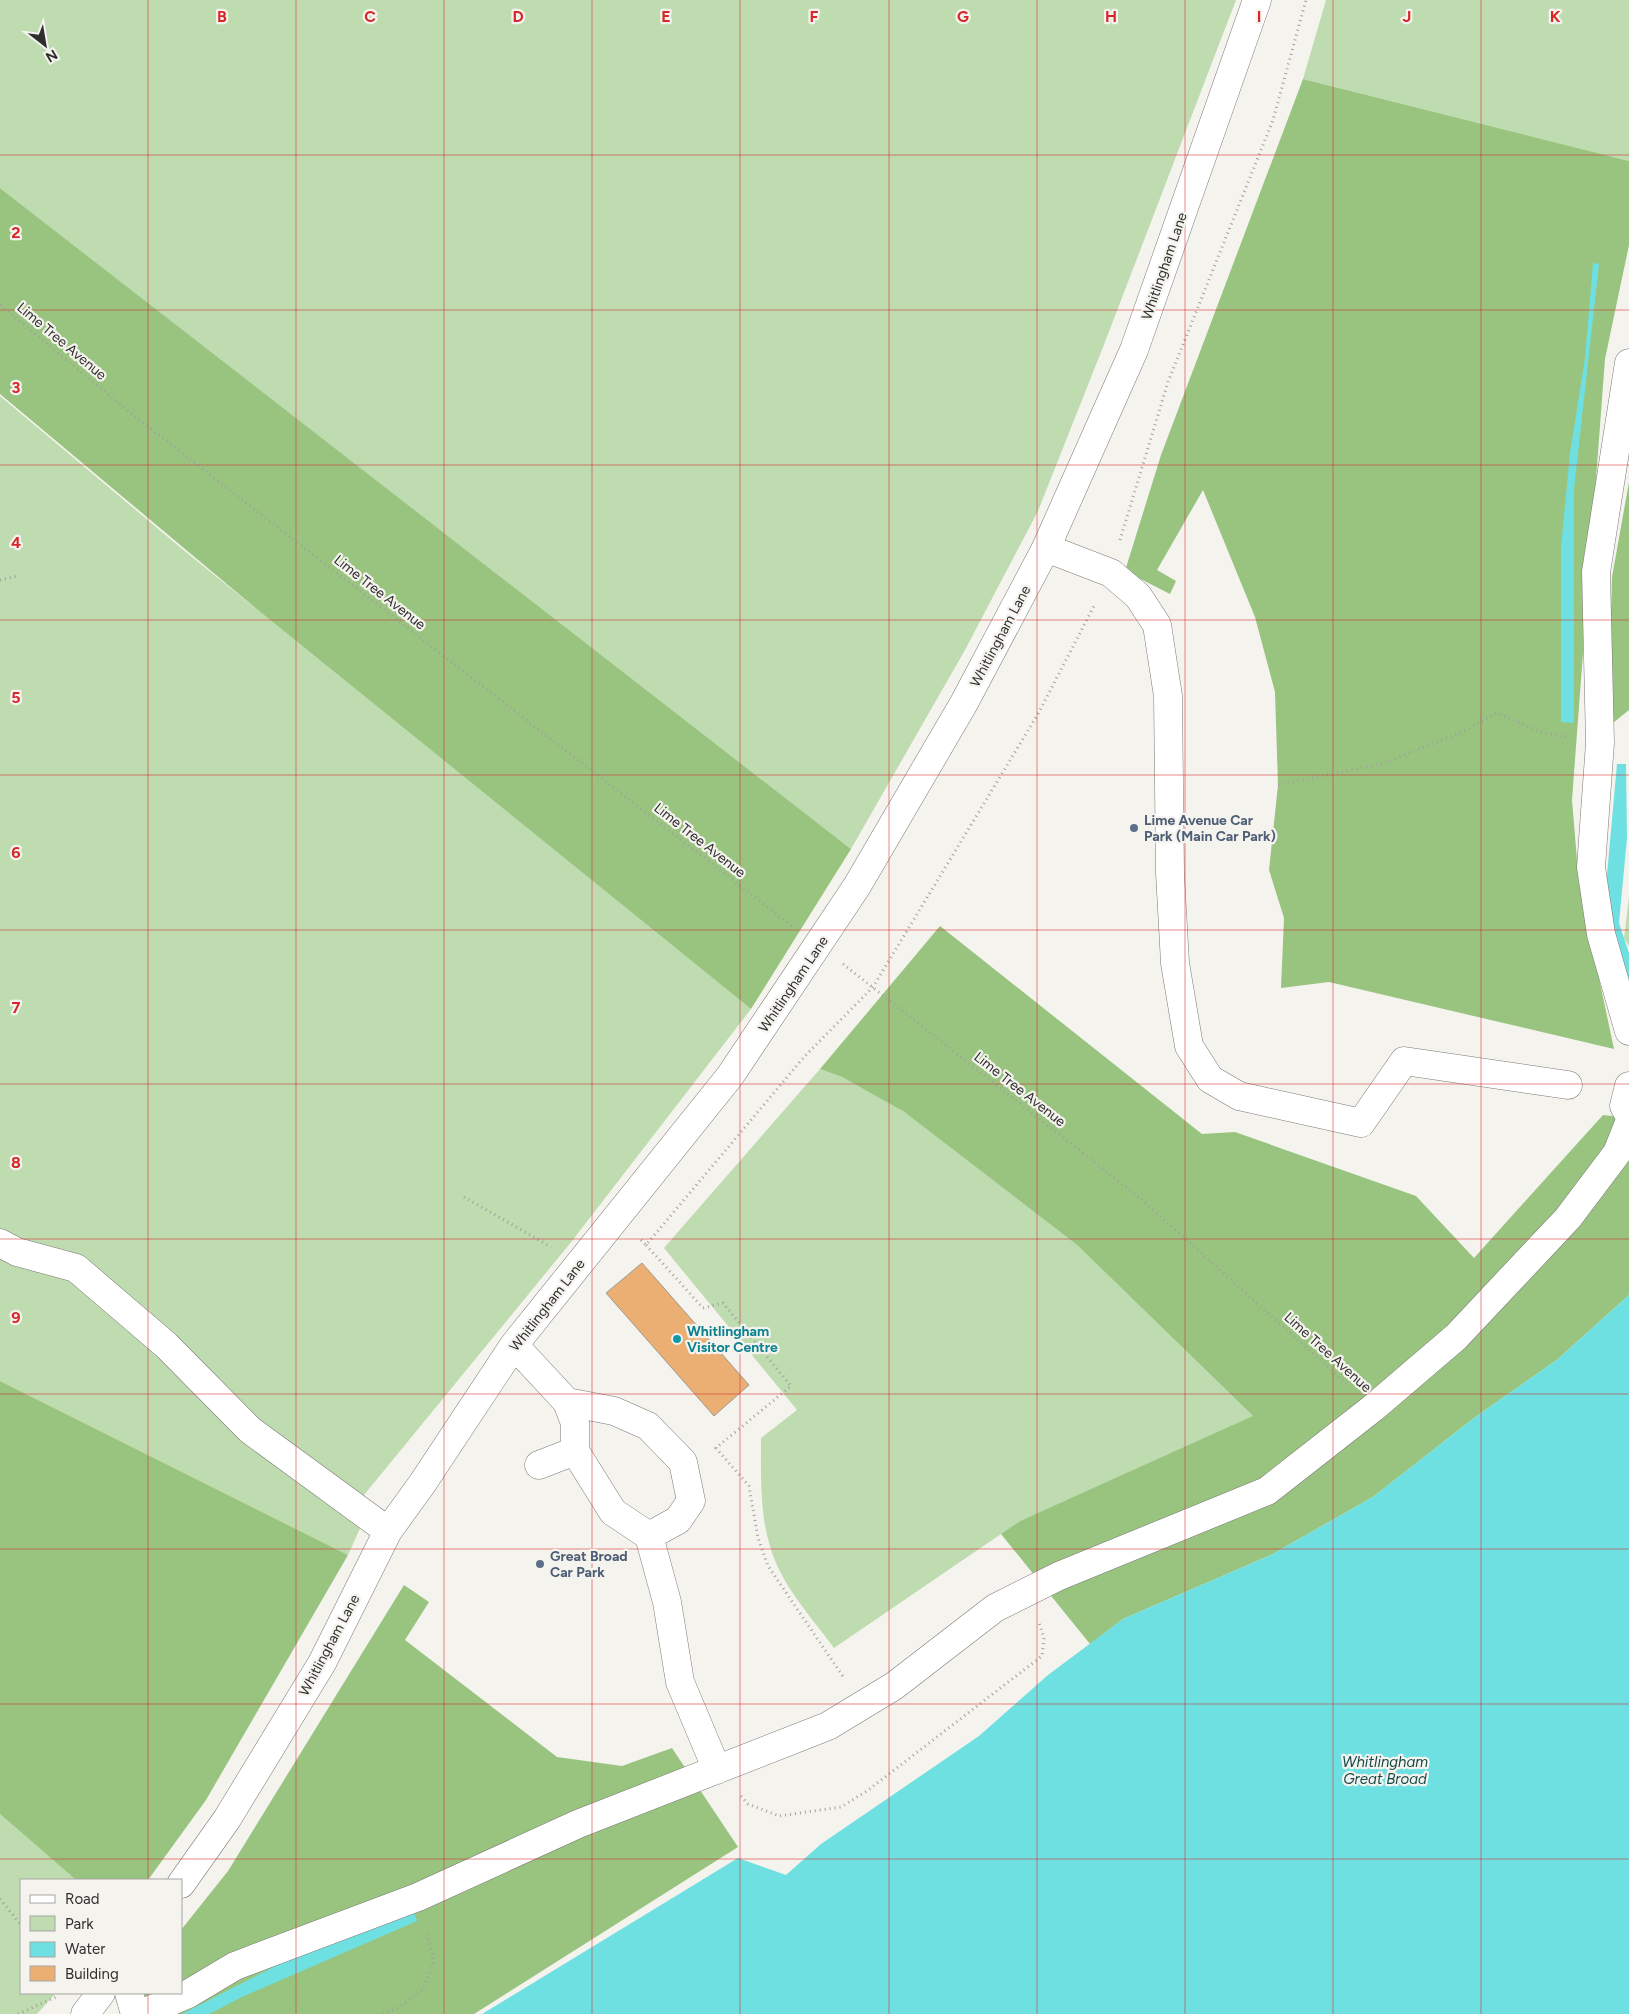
<svg xmlns="http://www.w3.org/2000/svg" width="1629" height="2014" font-family="Figtree,sans-serif">
<style>
.green{fill:#bedcaf}
.forest{fill:#98c480}
.water{fill:#6fe0e2}
.building{fill:#ebaf74;stroke:#9d9a96}
.lines{fill:none;stroke-linecap:round;stroke-linejoin:round}
.minor-casing{stroke:#7b7975;stroke-width:29}
.path{stroke:#a1a09c;stroke-width:3;stroke-dasharray:1 4;stroke-linecap:butt}
.minor{stroke:#fff;stroke-width:28}
.grid{fill:none;stroke:#d62828;stroke-width:1;stroke-opacity:0.55}
.service-dot{fill:#5c6f8a;stroke:#f5f3ee;stroke-width:2}
.culture-dot{fill:#0f9aa8;stroke:#f5f3ee;stroke-width:2}
.labels{text-anchor:middle;stroke-width:4.5;stroke-linejoin:round;paint-order:stroke}
.street-label{font-size:14px;fill:#302f2e;stroke:#f5f3ee}
.service-label{font-size:14px;font-weight:bold;fill:#4e5e75;stroke:#f5f3ee;text-anchor:start}
.culture-label{font-size:14px;font-weight:bold;fill:#0d838f;stroke:#f5f3ee;text-anchor:start}
.water-label{font-size:15px;font-style:italic;fill:#16494a;stroke:#f5f3ee}
.grid-label{font-size:16px;text-anchor:middle;font-weight:bold;fill:#d62828;stroke:#f5f3ee;stroke-width:4.5;stroke-linejoin:round;paint-order:stroke}
</style>
<rect width="100%" height="100%" fill="#f5f3ee"/>
<!-- green -->
<path class="green" d="M0,0H1236L1105,342L1038,511L965,650L851,849L0,188Z
M1326,0H1629V161L1303,79Z
M0,396L181,548L751,1009L572,1241L364,1495L362,1524L348,1555L0,1381Z
M1629,897V946L1624,938Z
M820,1069L842,1077L898,1107L1077,1245L1254,1417L1020,1521L834,1648C814,1621 789,1593 776,1563C759,1524 761,1479 761,1438L797,1410L664,1248Z
M0,1814L76,1880H21V1993H56L37,2014H0Z"/>
<!-- forest -->
<path class="forest" d="M1303,79L1629,161V245L1605,359L1572,800L1579,884L1614,1049L1329,982L1281,988L1284,918L1269,870L1278,785L1275,692L1255,617L1203,490L1157,570L1176,581L1170,594L1125,571L1161,455Z
M0,188L851,849L751,1009L259,611L0,394Z
M1629,482V710L1608,727L1612,577Z
M940,926L1202,1134L1235,1132L1416,1196L1474,1258L1603,1115L1629,1118V1295L1558,1359L1474,1418L1373,1497L1271,1555L1123,1619L1090,1644L1001,1534L1020,1521L1253,1416L1077,1245L903,1111L842,1077L820,1069Z
M0,1381L348,1555L206,1800L148,1880H76L0,1814Z
M404,1585L429,1602L405,1640L557,1757L622,1766L672,1748L738,1847L474,2014H138L139,1993H181V1930L228,1871Z"/>
<!-- water -->
<path class="water" d="M1593,263L1599,264L1574,489V723L1561,722V548L1570,453L1585,358Z
M1617,764H1626L1627,838L1619,923L1629,953V991L1605,897Z
M1629,1295V2014H482L738,1858L786,1875L821,1844L979,1736L1048,1675L1123,1619L1271,1555L1373,1497L1474,1418L1558,1359Z
M413,1910L417,1921L244,1996L209,2014H182L289,1959Z"/>
<!-- building -->
<path class="building" d="M642,1263L749,1385L714,1416L606,1293Z"/>
<g class="lines">
<!-- minor casing -->
<g class="minor-casing">
<path id="minor" d="M1629,363L1596,572L1600,743L1591,867L1601,934L1629,1031
M1046,548L1111,573L1138,596L1157,625L1168,696L1170,873L1175,963L1189,1046L1210,1079L1239,1096L1361,1123L1404,1061L1568,1085
M1629,1086L1624,1106L1629,1115
M0,1243L17,1252L76,1268L166,1345L250,1430L388,1531
M514,1345L567,1402L575,1423V1451L613,1512L649,1536L678,1520L691,1501L683,1462L648,1426L614,1411L567,1402
M539,1465L575,1451
M649,1536L667,1602L680,1682L717,1770
M181,1884L227,1819L322,1663L388,1531L422,1484L514,1345L730,1076L857,886L964,703L1046,548L1134,350L1257,0
M129,1993L135,2014
M85,2014L101,1993
M141,2014L188,1994L235,1966L418,1897L578,1824L828,1726L894,1686L995,1608L1059,1576L1267,1491L1373,1408L1456,1337L1568,1218L1617,1153L1629,1123"/>
</g>
<!-- path -->
<path class="path" d="M0,305L138,419L792,926
M1120,540L1168,382L1273,120L1306,0
M0,580L18,576
M1278,785L1381,764L1460,733L1497,713L1544,733L1567,737
M843,964L1141,1199L1349,1386
M464,1197L551,1247
M641,1240L646,1245L804,1057L873,987L1038,714L1095,604
M646,1245L703,1308L723,1303L791,1386L716,1448L749,1486L758,1538L768,1566L844,1678
M741,1796L748,1804L779,1816L841,1807L867,1791L1042,1656L1044,1638L1039,1623
M0,1899L21,1925
M18,2014L56,1997
M383,2014L397,2008L423,1990L434,1961L426,1930"/>
<!-- minor -->
<use href="#minor" class="minor"/>
</g>
<!-- grid -->
<path class="grid" d="M148,0V1880M296,0V2014M444,0V2014M592,0V2014M740,0V2014M889,0V2014M1037,0V2014M1185,0V2014M1333,0V2014M1481,0V2014M0,155H1629M0,310H1629M0,465H1629M0,620H1629M0,775H1629M0,930H1629M0,1084H1629M0,1239H1629M0,1394H1629M0,1549H1629M0,1704H1629M0,1859H1629M148,1993V2014"/>
<!-- markers -->
<g class="service-dot">
<circle cx="1134" cy="828" r="5"/>
<circle cx="540" cy="1564" r="5"/>
</g>
<circle class="culture-dot" cx="677" cy="1339" r="5"/>
<g class="labels">
<!-- street labels -->
<g class="street-label">
<text transform="translate(1164 266) rotate(-71)" y="5">Whitlingham Lane</text>
<text transform="translate(62 341) rotate(40)" y="5">Lime Tree Avenue</text>
<text transform="translate(380 592) rotate(38)" y="5">Lime Tree Avenue</text>
<text transform="translate(1000 636) rotate(-62)" y="5">Whitlingham Lane</text>
<text transform="translate(700 840) rotate(38)" y="5">Lime Tree Avenue</text>
<text transform="translate(793 984) rotate(-56)" y="5">Whitlingham Lane</text>
<text transform="translate(1020 1089) rotate(38)" y="5">Lime Tree Avenue</text>
<text transform="translate(547 1305) rotate(-52)" y="5">Whitlingham Lane</text>
<text transform="translate(1328 1352) rotate(42)" y="5">Lime Tree Avenue</text>
<text transform="translate(329 1645) rotate(-62)" y="5">Whitlingham Lane</text>
</g>
<!-- service labels -->
<g class="service-label">
<text x="1144" y="825">Lime Avenue Car<tspan x="1144" dy="16">Park (Main Car Park)</tspan></text>
<text x="550" y="1561">Great Broad<tspan x="550" dy="16">Car Park</tspan></text>
</g>
<!-- culture labels -->
<g class="culture-label">
<text x="687" y="1336">Whitlingham<tspan x="687" dy="16">Visitor Centre</tspan></text>
</g>
<!-- water labels -->
<g class="water-label">
<text x="1385" y="1767">Whitlingham<tspan x="1385" dy="17">Great Broad</tspan></text>
</g>
</g>
<g class="grid-label">
<text x="222" y="22">B</text>
<text x="370" y="22">C</text>
<text x="518" y="22">D</text>
<text x="666" y="22">E</text>
<text x="814" y="22">F</text>
<text x="963" y="22">G</text>
<text x="1111" y="22">H</text>
<text x="1259" y="22">I</text>
<text x="1407" y="22">J</text>
<text x="1555" y="22">K</text>
<text x="16" y="238">2</text>
<text x="16" y="393">3</text>
<text x="16" y="548">4</text>
<text x="16" y="703">5</text>
<text x="16" y="858">6</text>
<text x="16" y="1013">7</text>
<text x="16" y="1168">8</text>
<text x="16" y="1323">9</text>
</g>
<!-- legend -->
<rect x="20" y="1879" width="162" height="115" fill="#f5f3ee" stroke="#a6a5a1"/>
<rect x="30" y="1895" width="25" height="8" fill="#ffffff" stroke="#a6a5a1"/>
<text x="65" y="1904" font-size="15" fill="#302f2e">Road</text>
<rect x="30" y="1916" width="25" height="15" fill="#bedcaf" stroke="#a6a5a1"/>
<text x="65" y="1929" font-size="15" fill="#302f2e">Park</text>
<rect x="30" y="1942" width="25" height="15" fill="#6fe0e2" stroke="#a6a5a1"/>
<text x="65" y="1954" font-size="15" fill="#302f2e">Water</text>
<rect x="30" y="1966" width="25" height="15" fill="#ebaf74" stroke="#a6a5a1"/>
<text x="65" y="1979" font-size="15" fill="#302f2e">Building</text>
<!-- north arrow -->
<g transform="translate(45 45) rotate(149)" stroke="#f5f3ee" stroke-width="4" paint-order="stroke">
<path d="M0-4L9 19L0 12L-9 19Z" fill="#302f2e"/>
<text y="-8" font-size="14" font-weight="bold" text-anchor="middle" fill="#302f2e">N</text>
</g>
</svg>
